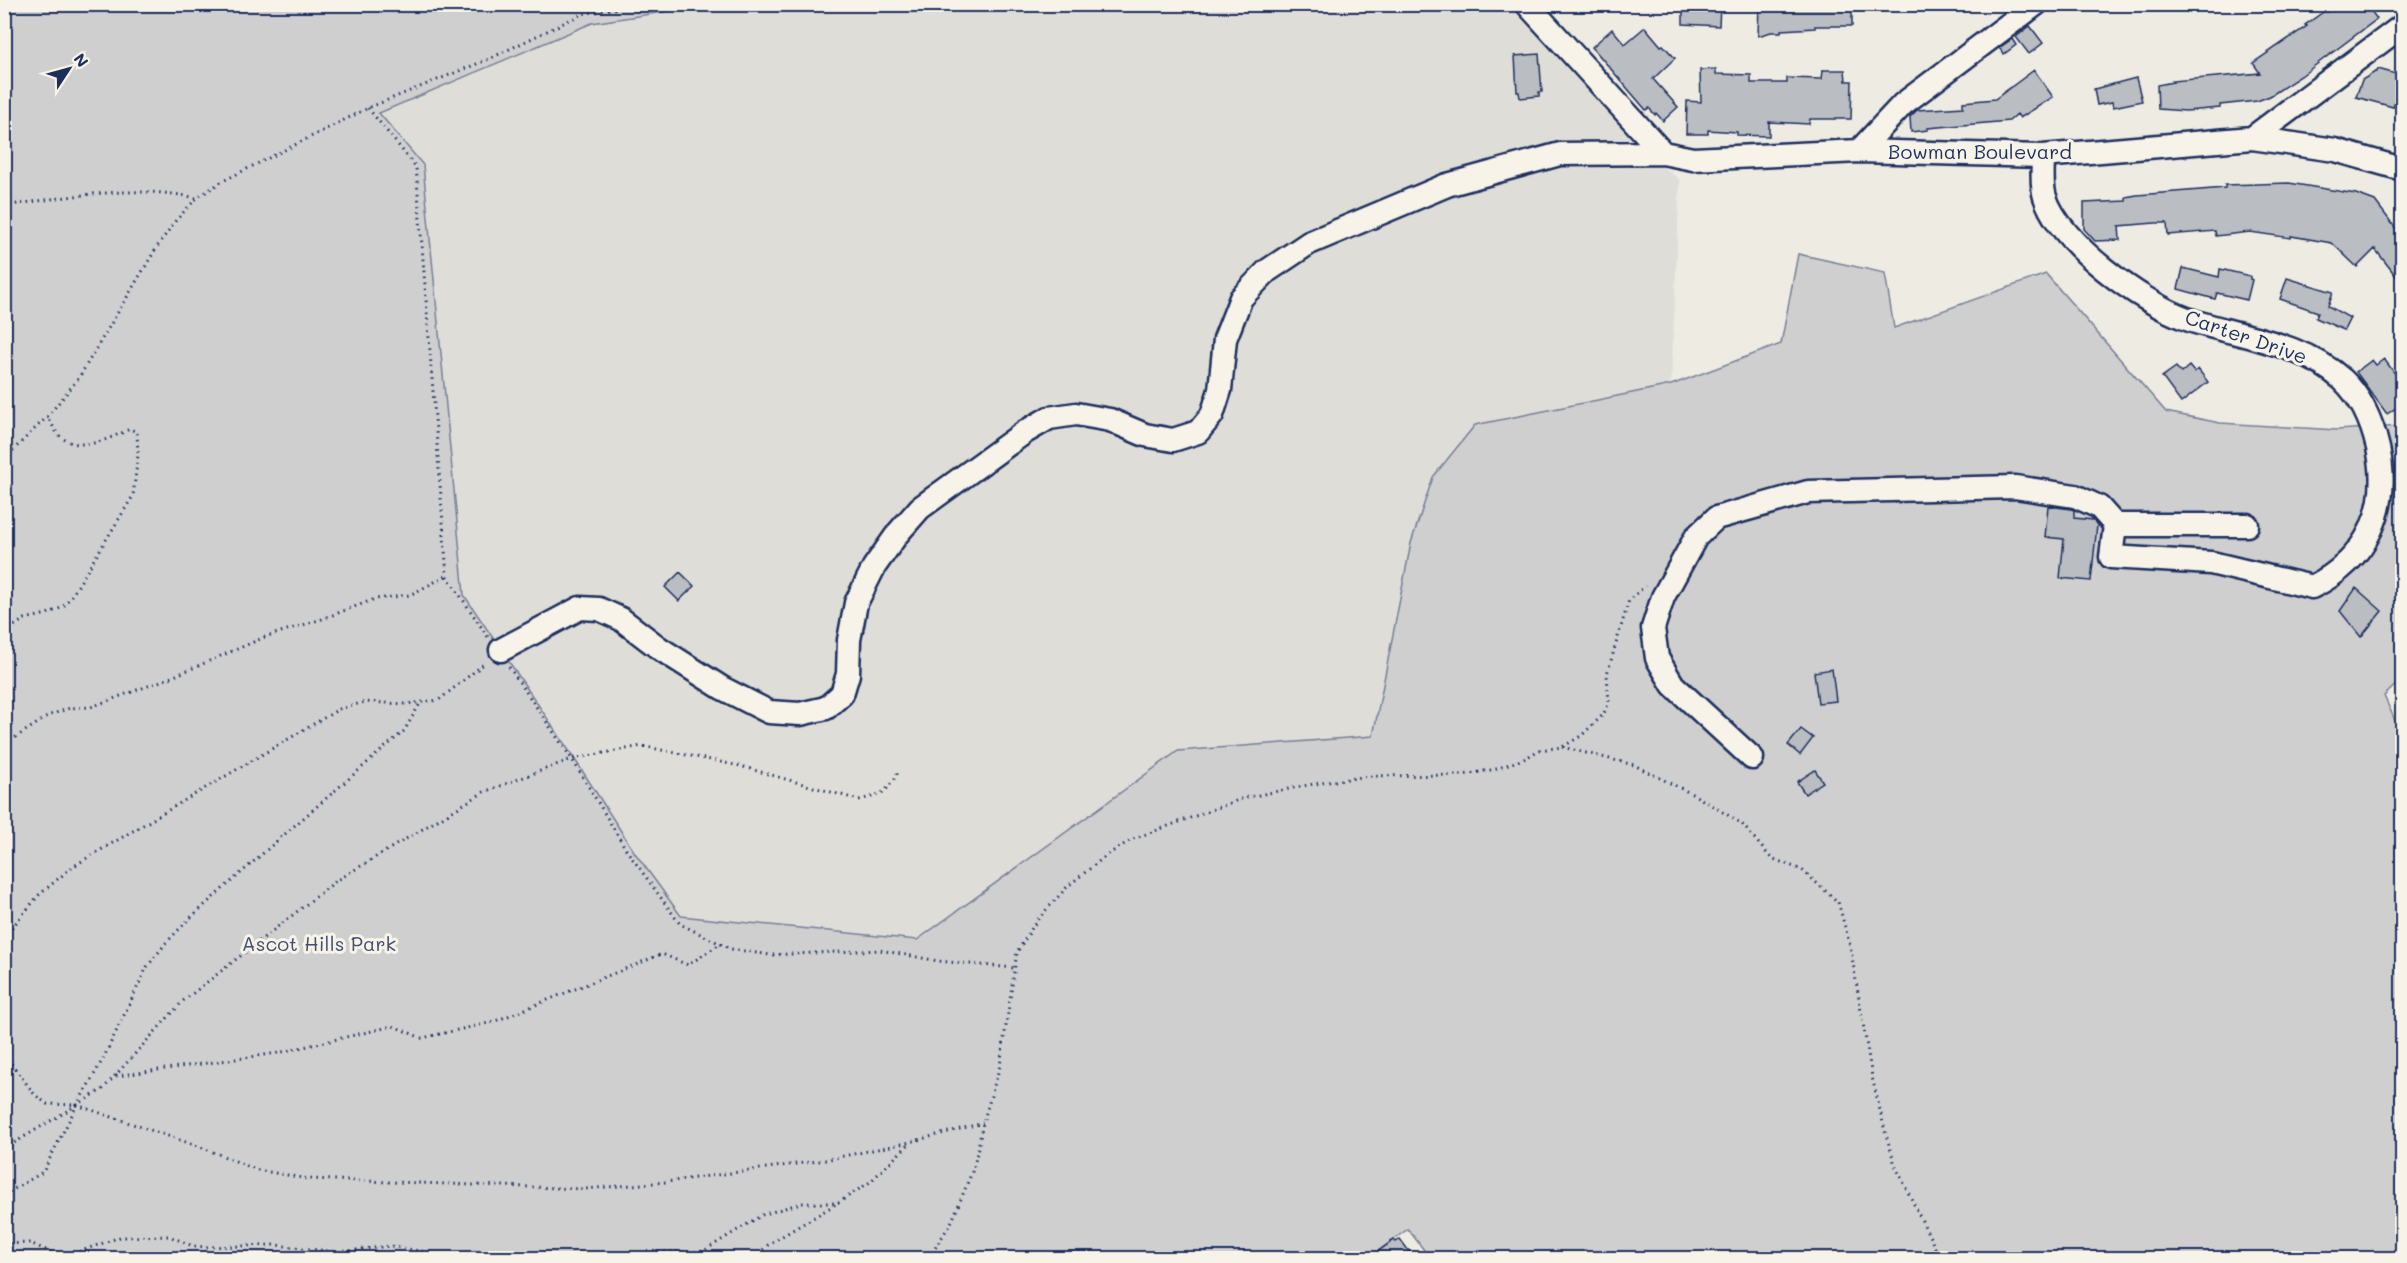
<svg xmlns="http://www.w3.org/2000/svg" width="2407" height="1263" font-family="Mali,sans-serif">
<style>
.built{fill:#deddd8}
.green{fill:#cfcfcf;stroke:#757f96;stroke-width:1.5}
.building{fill:#babdc2;stroke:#1b2f5e;stroke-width:1.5}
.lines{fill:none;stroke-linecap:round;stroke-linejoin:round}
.minor-casing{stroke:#1b2f5e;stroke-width:27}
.path{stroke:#1b2f5e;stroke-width:3;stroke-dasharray:1.5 4.5;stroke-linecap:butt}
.minor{stroke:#f7f3e8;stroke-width:22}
.labels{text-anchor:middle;stroke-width:6;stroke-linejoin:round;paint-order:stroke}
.street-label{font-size:20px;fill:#1b2f5e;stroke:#f7f3e8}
.park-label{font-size:20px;fill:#3f4f75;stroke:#f7f3e8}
</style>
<rect width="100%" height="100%" fill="#eeebe2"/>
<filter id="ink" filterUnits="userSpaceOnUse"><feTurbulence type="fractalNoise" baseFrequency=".0167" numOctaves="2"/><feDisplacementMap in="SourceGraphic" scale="12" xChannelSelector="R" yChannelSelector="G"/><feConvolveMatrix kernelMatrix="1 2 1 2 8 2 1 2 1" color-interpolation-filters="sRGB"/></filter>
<g filter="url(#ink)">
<!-- built -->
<path class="built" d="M709,5H1521L1636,136V140L1603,143L1652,158L1680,180L1671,385L1475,425L1433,477L1411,543L1373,736L1178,751L917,940L681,916L635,853L574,758L464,595L423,165L378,113L592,23Z"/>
<!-- green -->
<path class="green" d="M5,5H709L592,23L379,113L423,165L464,595L574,758L635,853L681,916L917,940L1178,751L1373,736L1411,543L1433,477L1475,425L1671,385L1781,344L1798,254L1885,273L1894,328L2046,274L2166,412L2220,423L2337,430L2402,426V679L2384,696L2402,736V1258H1430L1408,1229L1368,1258H5Z"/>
<!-- building -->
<path class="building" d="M1683,4H1720L1719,26L1683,24Z
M1759,4H1852V26H1815V28L1781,30V32H1771L1758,36Z
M2337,4H2366L2377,19L2301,76L2270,96L2257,101L2220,105V108L2186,111L2158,109L2157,85L2173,82L2172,81L2260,73L2253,63L2307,26L2305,25L2326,10L2327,12Z
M2030,26L2043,43L2029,54L2016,37Z
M1645,27L1661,46L1663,45L1675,58L1653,79L1678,107L1663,121L1656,113L1655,115L1649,108L1646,110L1592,47L1612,29L1625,44Z
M2012,39L2016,45L2004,54L1999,48Z
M1539,54L1542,92H1539V96L1520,98L1519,92H1517L1515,56Z
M1716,69V74L1751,75V83H1787V78L1822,79L1823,70H1845L1846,81H1852L1851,119H1810L1809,124L1769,122V136L1737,135V132L1708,130V134H1686L1687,101L1701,102L1700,70Z
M2378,69L2403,76L2393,107L2356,97L2362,80L2375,72H2377Z
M2034,70L2053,97L2020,118L2017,114L2009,121L1928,128V130L1911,132L1910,117L1917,110L1963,107V102L1995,99Z
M2136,78L2142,101L2113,107L2112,102L2097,105L2094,89Z
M2289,183L2356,194L2375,201L2400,234L2396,237L2403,245V285L2375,249L2357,267L2332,243L2291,236V238L2250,232L2216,236L2215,231L2168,235L2167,223H2155L2119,226L2120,240L2095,241L2084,229V203L2126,201V197L2137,195L2225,188V185Z
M2183,268L2219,277L2220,269L2250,276V279L2252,280L2247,300L2217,293L2215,299L2178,289Z
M2287,278L2333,292L2328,306L2350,318L2344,330L2316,318L2318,312L2280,299Z
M2384,359L2396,375L2403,370V403L2387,414L2356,372L2372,360L2376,365Z
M2189,366L2194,372L2198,369L2208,382L2181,403L2162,377L2176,367L2181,373Z
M2048,506L2071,509L2074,510V518L2093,520L2097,525L2091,581L2060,578L2064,539L2045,537Z
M680,572L694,586L679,601L665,587Z
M2356,588L2382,611L2361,637L2340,611Z
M1832,669L1836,701L1818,703L1814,672Z
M1801,729L1813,738L1800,755L1788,745Z
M1815,770L1823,782L1805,794L1797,782Z
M1400,1239L1414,1258H1369L1394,1240L1396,1242Z"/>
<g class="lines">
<!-- minor casing -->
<g class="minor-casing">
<path id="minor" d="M1527,4L1663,153
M2252,138L2402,26
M1859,151L1903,104L2036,4
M2115,525H2247
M501,650L580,608L599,609L621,619L659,648L722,688L769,712L800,714L826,708L842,694L848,674L849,640L856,603L874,567L898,533L920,508L1025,432L1049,418L1076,414L1110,420L1145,435L1173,440L1198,432L1212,415L1220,390L1225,339L1241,298L1267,271L1309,243L1447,185L1560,154L1663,153L1693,159L1859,151L2043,156L2252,138L2335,150L2402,169
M1752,758L1673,685L1657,658L1653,628L1663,597L1696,537L1716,518L1808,492L2015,487L2075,496L2099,507L2115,525L2111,557L2211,563L2312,587C2368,559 2391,508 2378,448C2372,422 2362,398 2343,380C2300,341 2239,337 2187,319C2142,303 2060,244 2045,197C2041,185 2043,169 2043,156"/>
</g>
<!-- path -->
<path class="path" d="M368,108L416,167L447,576L488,637
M4,206C67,197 134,184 196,198
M4,459L47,417L78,379L157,247L176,220L197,198L221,182L368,108L489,59L582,14L642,4
M4,632L25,619L47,614L63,607L76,589L133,496L138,455L137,432L130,429C111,438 81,453 61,437C56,433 52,424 48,418
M509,667L572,759L627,851L680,924L731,949L770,955L880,950L938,961L1014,968
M4,742L16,737L50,715L70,708L91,707L172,677L265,637L322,619L375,599L410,595L446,576
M1562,747L1634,765L1696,796L1741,823L1771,858L1802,870L1838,902L1850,945L1872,1077L1885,1131L1895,1165L1940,1258
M4,937L39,895L72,867L312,725L339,709L365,702L406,704L439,700L485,663
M4,1054L35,1095L47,1104L77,1105L203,1148L258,1170L309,1179L585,1189L666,1182L825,1160L910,1142L983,1123
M116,1076L278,1053L393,1026L422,1038L493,1022L662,954L688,965L720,944
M4,1149L77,1105L103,1059L147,967L166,943L189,919L278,840L404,731L421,702
M4,1195L43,1172L77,1105L103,1089L183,1001L336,881L484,792L572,759L642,746L740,766L859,800C882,795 887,793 898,772
M4,1244L30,1243L55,1254L70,1255L120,1237L169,1236L193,1246L206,1247L276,1245L337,1252L391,1246L461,1258
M635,1258L663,1252H702L762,1215L801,1203H838L870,1182L910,1143
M754,1258L769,1244L836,1204
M929,1258L952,1221L974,1167L983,1123L1000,1066L1017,952L1037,920L1068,886L1107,855L1133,839L1244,798L1308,785L1369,776L1463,775L1496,769L1526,758L1539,750L1562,747L1581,736L1603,715L1609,703L1607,674L1629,600L1645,586
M1043,1258C1062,1250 1093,1251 1113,1258"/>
<!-- minor -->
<use href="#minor" class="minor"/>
</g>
</g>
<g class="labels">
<!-- street labels -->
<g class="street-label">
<text x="1980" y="159">Bowman Boulevard</text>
<text transform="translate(2246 337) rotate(19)" y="7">Carter Drive</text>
</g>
<!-- park labels -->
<g class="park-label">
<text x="319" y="951">Ascot Hills Park</text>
</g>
</g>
<!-- margin -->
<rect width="2407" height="1263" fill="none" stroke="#f7f3e8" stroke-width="24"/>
<rect x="12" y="12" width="2383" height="1239" fill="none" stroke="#1b2f5e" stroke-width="2" filter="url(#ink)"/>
<!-- north arrow -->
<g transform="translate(69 69) rotate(54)" stroke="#f7f3e8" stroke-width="4.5" paint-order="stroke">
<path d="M0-4.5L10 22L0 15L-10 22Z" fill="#1b2f5e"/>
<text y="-9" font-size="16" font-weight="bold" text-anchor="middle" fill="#1b2f5e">N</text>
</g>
</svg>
